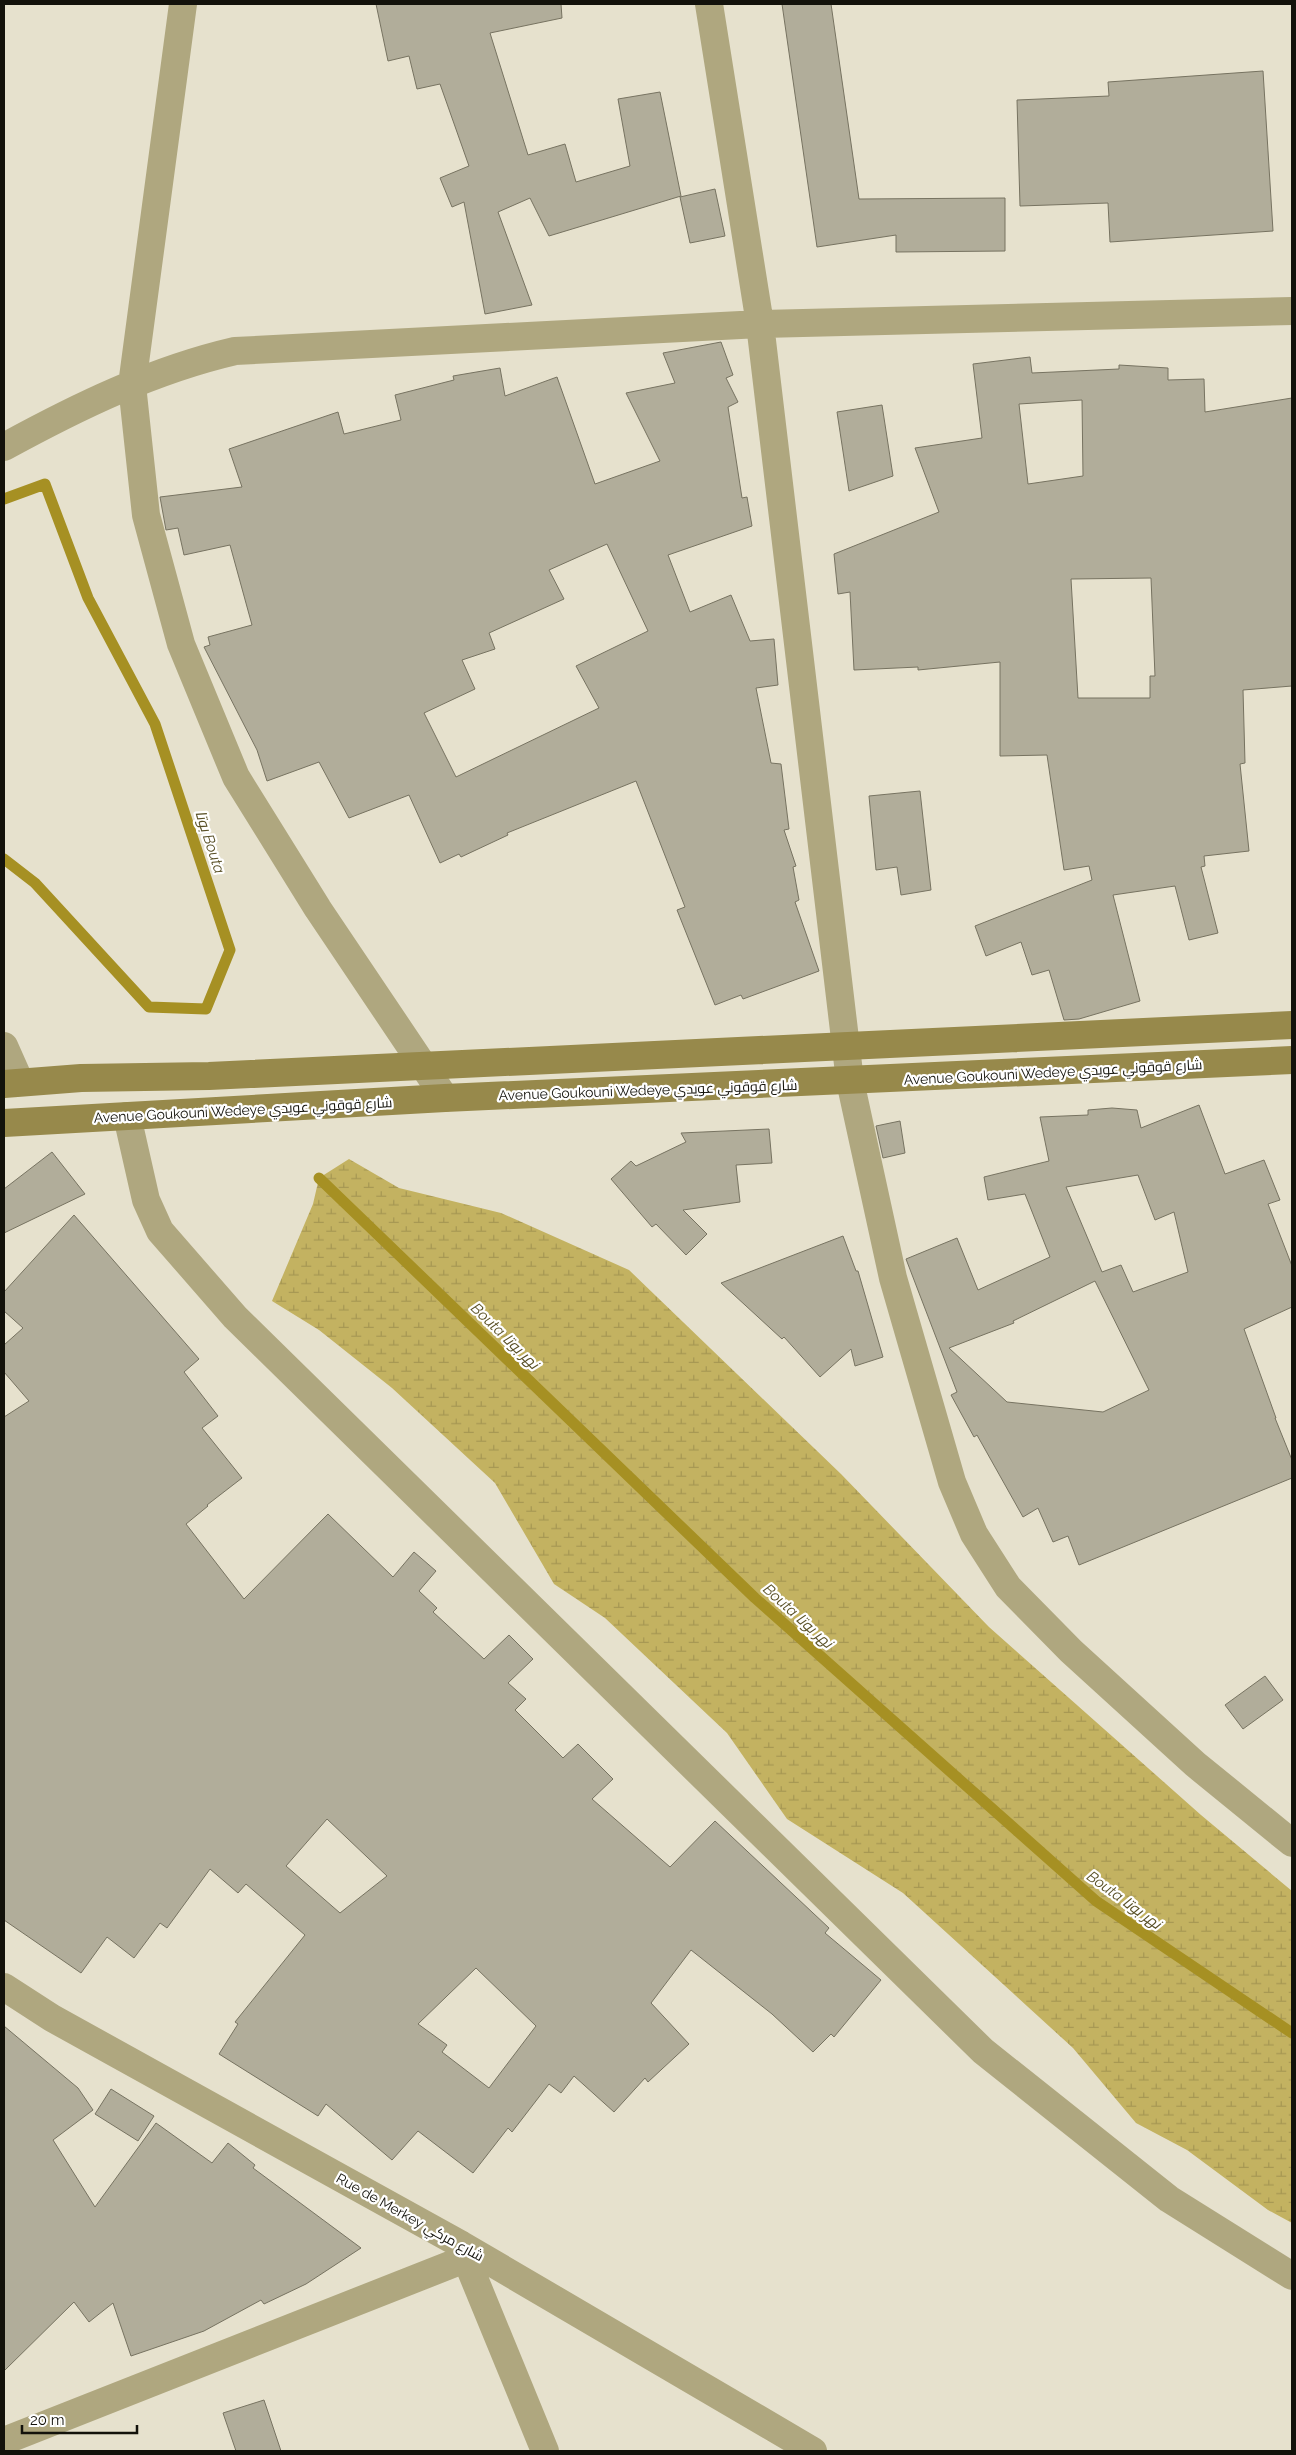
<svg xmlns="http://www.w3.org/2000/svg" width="1296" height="2455" font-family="Raleway,Cairo,sans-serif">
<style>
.wetland{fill:url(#wetland-marsh)}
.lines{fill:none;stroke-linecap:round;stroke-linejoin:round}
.stream{stroke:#a69023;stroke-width:11}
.building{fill:#b1ad9a;stroke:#777361;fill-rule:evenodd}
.street{stroke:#afa77f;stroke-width:28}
.secondary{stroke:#97894b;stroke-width:28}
.labels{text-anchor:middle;stroke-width:4.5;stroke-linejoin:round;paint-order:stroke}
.street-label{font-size:14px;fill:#13120b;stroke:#fff}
.water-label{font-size:15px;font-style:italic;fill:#595026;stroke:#fff}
</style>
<defs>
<pattern id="wetland-marsh" width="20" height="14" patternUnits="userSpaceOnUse" patternTransform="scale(1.25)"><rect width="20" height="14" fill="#c3b261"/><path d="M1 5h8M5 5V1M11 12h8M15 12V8" fill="none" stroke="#a79853"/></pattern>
</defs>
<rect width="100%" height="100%" fill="#e6e1cd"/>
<!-- wetland -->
<path class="wetland" d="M349,1159L399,1188L501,1213L629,1270L841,1474L989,1627L1201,1815L1292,1891V2223L1268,2210L1187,2150L1136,2123L1073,2048L903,1893L787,1819L727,1733L605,1618L554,1584L495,1483L392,1388L319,1330L272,1301L313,1204L319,1178Z"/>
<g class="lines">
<!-- stream -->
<path class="stream" d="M4,499L45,484L88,598L155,724L230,950L206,1009L149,1007L35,883L4,859
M319,1178L755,1598L1096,1901L1292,2033"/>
</g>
<!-- building -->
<path class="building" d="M376,4H561L562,18L490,33L528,155L565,144L576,182L630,166L618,99L660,92L681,196L549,236L530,198L498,212L532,305L485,314L464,202L452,207L440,178L469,166L440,84L417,89L409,56L388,61Z
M782,4H831L859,199L1005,198V251L896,252V235L817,247Z
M1263,71L1273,231L1110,242L1108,203L1020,206L1017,100L1109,96L1108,82Z
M715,189L725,236L690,243L680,197Z
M721,342L733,375L726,378L738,402L728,407L742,498L747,497L752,526L668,555L690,612L731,595L750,641L774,639L778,685L756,688L771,763L781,764L789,829L784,830L796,866L793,867L799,900L795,902L819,971L743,999L741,995L715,1005L677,910L685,907L636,781L507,833L508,835L461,857L459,854L440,863L409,795L349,818L319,762L267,781L257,750L204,647L210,645L208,637L252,625L230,545L184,555L178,528L166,530L160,497L242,487L229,449L338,412L344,434L401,420L395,395L454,380L453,376L500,368L505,396L557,377L595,484L660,461L626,393L675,383L663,353ZM607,544L648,631L576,666L599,708L456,777L424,713L475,689L462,660L495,649L489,633L564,599L549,570Z
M1030,357L1032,373L1119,369V365L1168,368V380L1204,379L1205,412L1292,398V686L1243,690L1245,763L1240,764L1249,851L1204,856L1205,866L1201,867L1218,933L1189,940L1175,886L1113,895L1140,1001L1079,1019L1064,1020L1049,970L1032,975L1021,942L986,956L975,926L1092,880L1089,866L1064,870L1047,755L1000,756V662L918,670V667L854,670L850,592L838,594L834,554L939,512L915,448L982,438L973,364ZM1082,400L1083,476L1028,484L1019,404ZM1151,578L1155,676H1150V698H1078L1071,579Z
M882,405L893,476L849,491L837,412Z
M920,791L931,890L901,895L897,867L876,870L869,796Z
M1199,1105L1225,1174L1264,1160L1280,1200L1268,1204L1292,1266V1307L1244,1329L1276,1418H1275L1292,1460V1478L1079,1565L1068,1536L1053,1542L1038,1508L1023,1517L977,1435L974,1437L951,1395L957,1392L906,1259L957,1238L978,1290L1050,1257L1025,1194L988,1200L984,1177L1049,1161L1040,1117L1088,1115V1110L1112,1108L1137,1110L1141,1128ZM1138,1175L1155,1220L1174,1212L1188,1272L1133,1292L1121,1265L1102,1272L1066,1187ZM1095,1281L1149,1390L1103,1412L1007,1402L949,1348L1014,1323L1013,1321Z
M900,1121L905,1153L883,1158L876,1126Z
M769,1129L772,1163L736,1165L740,1202L683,1210L707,1234L686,1255L656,1224L652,1227L611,1179L631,1161L636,1166L686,1142L681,1133Z
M52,1152L85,1194L4,1233V1189Z
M74,1215L199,1359L184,1372L218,1416L202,1428L242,1478L207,1505L208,1506L186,1524L244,1599L328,1514L393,1577L414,1552L436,1571L419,1591L437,1608L433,1612L484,1659L509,1635L533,1659L508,1683L526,1699L515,1710L563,1758L578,1744L613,1779L592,1799L670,1867L715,1821L829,1928L825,1933L881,1980L834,2037L831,2034L813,2052L772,2014L691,1950L651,2003L689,2044L648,2082L645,2078L614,2112L574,2076L561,2093L549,2084L512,2132L508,2128L473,2173L418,2131L392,2160L326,2104L318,2116L219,2054L238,2024L235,2022L305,1935L246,1884L238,1893L210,1869L167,1928L160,1923L134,1958L107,1937L81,1973L4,1920V1417L29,1401L4,1372V1345L23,1328L4,1311V1292ZM327,1819L387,1876L340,1913L286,1866ZM476,1968L536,2026L489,2088L442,2052L447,2045L418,2024Z
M843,1236L856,1271H858L883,1357L855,1366L851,1349L820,1377L784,1337L782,1339L721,1283Z
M1265,1676L1283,1700L1243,1729L1225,1705Z
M4,2026L78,2088L93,2110L53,2140L95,2207L156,2123L212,2163L228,2143L255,2165L253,2168L361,2248L306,2284L264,2304L261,2300L204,2331L131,2356L113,2303L89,2322L74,2302L4,2371Z
M111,2089L154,2116L138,2141L95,2114Z
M264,2400L281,2451H236L223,2413Z"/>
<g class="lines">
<!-- street -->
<path class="street" d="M183,4L132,385L146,515L181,644L236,777L318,909L445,1098
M709,4L760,324L850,1081L893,1278L952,1482L974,1534L1008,1587L1071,1651L1195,1764L1292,1843
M4,447C77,407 153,370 235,351L760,324L1292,311
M4,1046L20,1082
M127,1116L146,1200L160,1231L235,1317L983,2051L1169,2199L1292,2276
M4,1987L52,2018L460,2244L813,2451
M460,2244L545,2451
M4,2441L465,2259"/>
<!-- secondary -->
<path class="secondary" d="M4,1084L81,1078L209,1076L1292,1025
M4,1123L445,1098L1292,1060"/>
</g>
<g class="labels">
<!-- street labels -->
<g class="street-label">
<text transform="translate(1053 1072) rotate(-3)" y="5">Avenue Goukouni Wedeye شارع قوقوني عويدي</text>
<text transform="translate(648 1090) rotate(-2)" y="5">Avenue Goukouni Wedeye شارع قوقوني عويدي</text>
<text transform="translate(243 1110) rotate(-3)" y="5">Avenue Goukouni Wedeye شارع قوقوني عويدي</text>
<text transform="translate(410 2217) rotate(29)" y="5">Rue de Merkey شارع مركي</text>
</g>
<!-- water labels -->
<g class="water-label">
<text transform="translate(210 842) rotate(72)" y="5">بوتا Bouta</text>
<text transform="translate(505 1336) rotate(44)" y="5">Bouta نهر بوتا</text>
<text transform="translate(798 1616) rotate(42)" y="5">Bouta نهر بوتا</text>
<text transform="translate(1124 1900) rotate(36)" y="5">Bouta نهر بوتا</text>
</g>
</g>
<!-- border -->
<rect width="1296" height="2455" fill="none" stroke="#13120b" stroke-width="10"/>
<!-- scale -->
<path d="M22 2425v8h115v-8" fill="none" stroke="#13120b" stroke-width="2.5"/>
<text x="30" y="2425" font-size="15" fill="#13120b" stroke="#ffffff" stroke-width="4" paint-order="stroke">20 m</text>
</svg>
